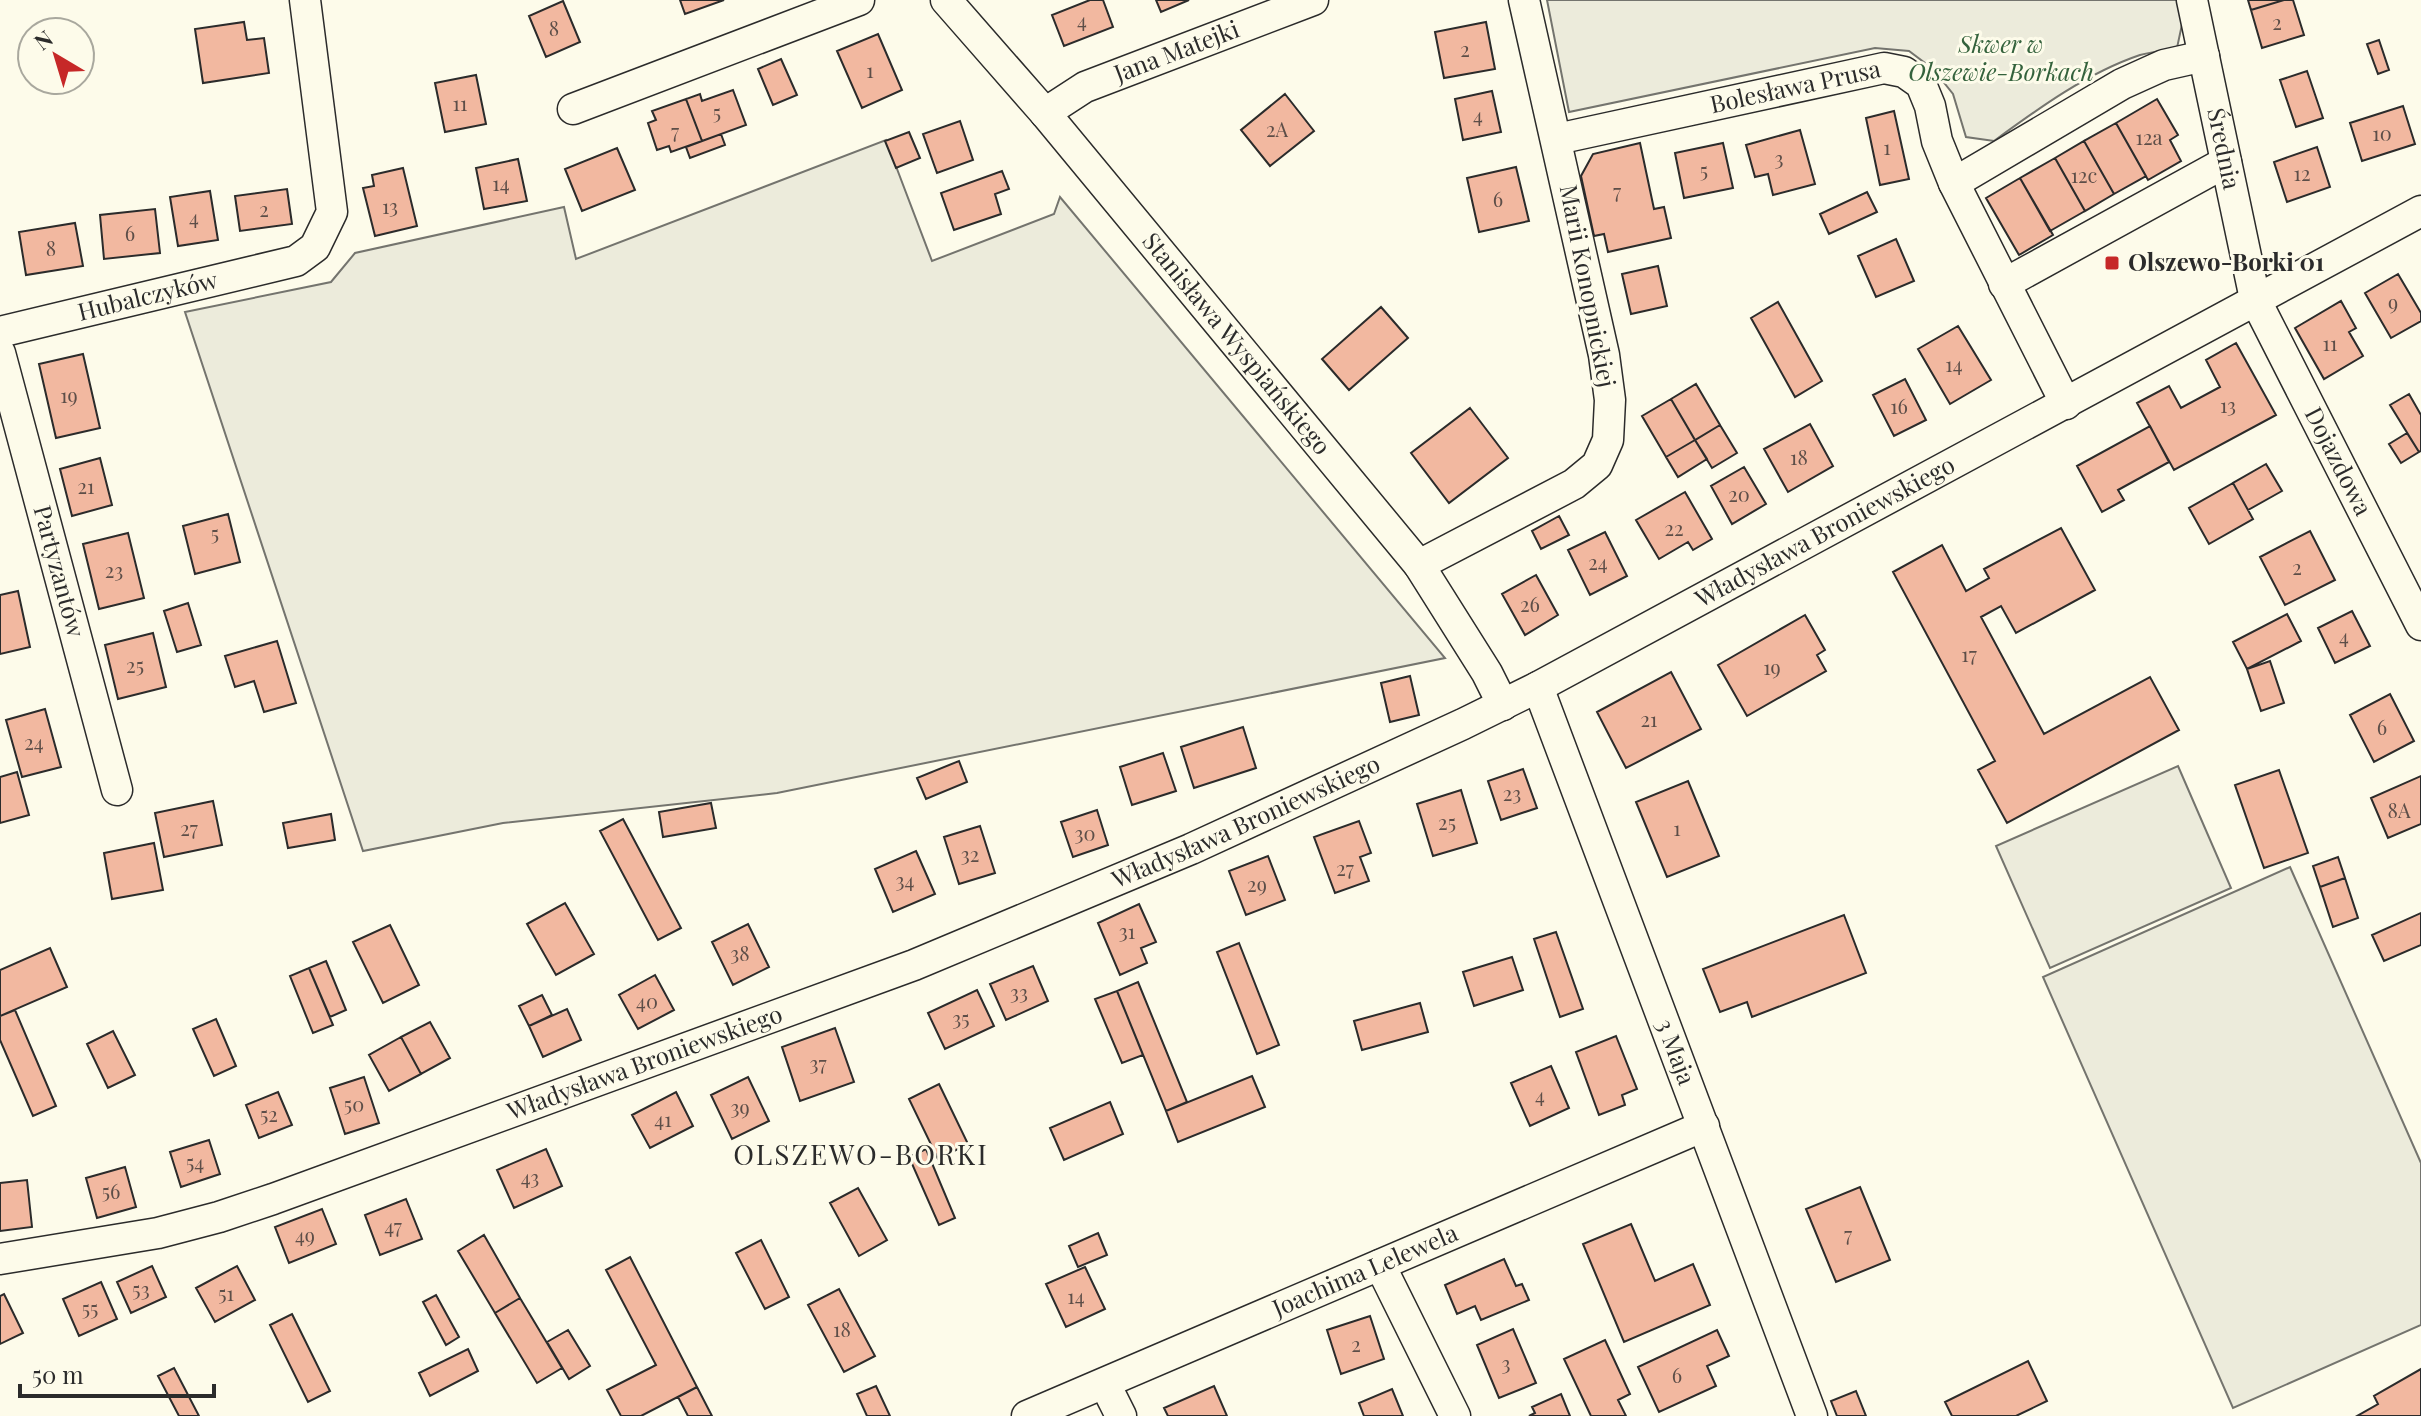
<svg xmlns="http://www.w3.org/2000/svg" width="2421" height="1416" font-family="'Playfair Display',serif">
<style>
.green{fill:#ecebdb;stroke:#74746e;stroke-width:2}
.building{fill:#f2b8a0;stroke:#2b2b2b;stroke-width:2}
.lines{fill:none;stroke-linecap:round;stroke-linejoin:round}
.minor-casing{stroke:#2b2b2b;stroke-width:33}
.minor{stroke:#fdfbea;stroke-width:30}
.poi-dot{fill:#c62828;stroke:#fdfbea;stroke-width:3}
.labels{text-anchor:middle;stroke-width:6;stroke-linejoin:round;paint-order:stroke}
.number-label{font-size:20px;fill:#5d4e48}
.park-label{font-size:24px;font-style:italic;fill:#34623c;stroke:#fdfbea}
.street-label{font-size:24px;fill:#2b2b2b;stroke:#fdfbea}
.poi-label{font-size:24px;font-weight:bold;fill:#2b2b2b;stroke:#fdfbea;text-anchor:start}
.quarter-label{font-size:28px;letter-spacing:2px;fill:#2b2b2b;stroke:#fdfbea}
</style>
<rect width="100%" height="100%" fill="#fdfbea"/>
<!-- green -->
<path class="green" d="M1547,0H2180L2184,15L2177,48C2165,50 2152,52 2140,55C2087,73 2039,108 1994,141L1966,137L1953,94L1933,69L1909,51L1875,48L1569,112Z
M886,140L932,261L1054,214L1060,197L1445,658L777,793L503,823L363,851L185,312L331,282L355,253L564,207L576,259Z
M2178,766L2231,888L2050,968L1996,846Z
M2290,867L2421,1163V1325L2233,1408L2043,977Z"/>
<!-- building -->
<path class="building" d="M680,0H724L685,14Z
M1090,0H1103L1113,27L1064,46L1052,15Z
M1156,0H1189L1161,12Z
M2248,0H2284L2251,10Z
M2284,0H2293L2304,35L2262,48L2251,10Z
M563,1L580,42L546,57L529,16Z
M244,22L247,40L264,38L269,73L203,83L195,29Z
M1486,22L1495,69L1444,78L1435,32Z
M878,34L902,90L862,108L837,51Z
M2379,40L2389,70L2378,74L2367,44Z
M781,59L797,95L773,105L758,69Z
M2307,71L2323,118L2296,127L2280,80Z
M476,75L486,124L445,132L435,83Z
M733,90L746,125L702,141L686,99L700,94L702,101Z
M1492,91L1501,132L1463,140L1455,99Z
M1285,94L1314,131L1270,166L1241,130Z
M686,99L702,141L671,152L669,146L657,150L648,123L656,120L652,111Z
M2157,99L2178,135L2170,140L2181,161L2148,180L2116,123Z
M2403,106L2415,144L2362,161L2350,123Z
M1894,111L1909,179L1880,185L1866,118Z
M960,121L973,160L937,173L923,134Z
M2116,123L2146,176L2114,194L2084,141Z
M1800,130L1815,184L1773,195L1768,174L1755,177L1746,145Z
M909,132L920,158L896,168L885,141Z
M721,134L725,145L690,158L686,147Z
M2084,141L2114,194L2085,211L2055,158Z
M1640,143L1654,209L1664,207L1671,238L1608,252L1604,234L1594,236L1581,176L1593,154Z
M1723,143L1733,188L1684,198L1675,153Z
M2317,147L2330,187L2287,202L2274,162Z
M617,148L635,190L582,211L565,169Z
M2055,158L2085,211L2050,231L2020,178Z
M518,159L527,201L484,209L476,168Z
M1516,167L1529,221L1479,232L1467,178Z
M403,168L417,226L375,236L363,188L374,186L372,175Z
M1002,171L1009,189L995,194L1001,214L954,230L941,193Z
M2020,178L2053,235L2019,255L1986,198Z
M287,189L292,224L240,231L235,196Z
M210,191L218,240L178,246L170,197Z
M1867,192L1877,212L1829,234L1820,214Z
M155,209L160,253L104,259L100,215Z
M75,223L83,266L26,275L19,232Z
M1896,239L1914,281L1876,297L1858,256Z
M1658,266L1667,306L1631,314L1622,274Z
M2398,274L2421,313V321L2391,338L2365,293Z
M2341,301L2356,328L2349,332L2363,356L2324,379L2295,328Z
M1778,302L1822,381L1795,397L1751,318Z
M1381,307L1408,338L1349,390L1322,359Z
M1958,326L1991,380L1950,404L1918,349Z
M2236,343L2276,415L2174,470L2137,403L2169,386L2181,408L2220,387L2206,360Z
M83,354L100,428L56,438L39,364Z
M1905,379L1926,420L1894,436L1873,395Z
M1696,384L1720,425L1695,440L1671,399Z
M2409,394L2421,415V451L2419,452L2390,405Z
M1671,399L1695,440L1666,457L1642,416Z
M1470,408L1508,458L1449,503L1411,453Z
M1810,424L1833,466L1788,492L1764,449Z
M1720,425L1737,453L1712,468L1695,440Z
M2150,426L2169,462L2118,490L2124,500L2102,512L2077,466Z
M2407,433L2419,452L2401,463L2389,444Z
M1695,440L1707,459L1678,477L1666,457Z
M100,458L112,505L72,516L60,469Z
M2266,464L2282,491L2248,510L2233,483Z
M1744,467L1766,504L1732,524L1711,486Z
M2233,483L2253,519L2209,544L2189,508Z
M1685,492L1712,539L1693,550L1688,542L1659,559L1636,520Z
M228,514L240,562L195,574L183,526Z
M1559,516L1569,535L1541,549L1532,531Z
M2061,528L2095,590L2016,633L2001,606L1981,617L2044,734L2150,677L2179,730L2007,823L1978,770L1995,761L1893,572L1942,545L1966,591L1989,578L1984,569Z
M2310,531L2335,580L2285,605L2260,557Z
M1605,532L1627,576L1590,595L1568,550Z
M128,533L144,598L99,609L83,544Z
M1536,575L1558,615L1525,635L1502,594Z
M18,591L30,647L0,654V595Z
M188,603L201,645L177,652L164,611Z
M2352,611L2370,646L2335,663L2318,628Z
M2287,614L2301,641L2247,669L2233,642Z
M1805,615L1825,650L1817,655L1826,671L1747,716L1718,665Z
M153,633L166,687L118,699L105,645Z
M277,641L296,703L264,712L254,681L235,687L225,656Z
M2270,661L2284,703L2261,711L2247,669Z
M1671,672L1701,729L1626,768L1597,712Z
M1410,676L1419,715L1390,722L1381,683Z
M2390,694L2414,741L2374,762L2350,715Z
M45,709L61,767L22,777L6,720Z
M1243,727L1256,768L1194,788L1181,747Z
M1163,753L1176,791L1132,805L1120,767Z
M959,761L967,782L926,799L917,778Z
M1523,769L1537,808L1501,820L1488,781Z
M2279,770L2308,853L2264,868L2235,785Z
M17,772L29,815L0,823V777Z
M2421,776V824L2388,838L2371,798Z
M1688,781L1719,856L1667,877L1636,802Z
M1461,790L1477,843L1433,856L1417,804Z
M213,801L222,845L164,857L155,813Z
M711,803L716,828L663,837L659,812Z
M1097,810L1108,845L1073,857L1061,822Z
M331,814L335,840L288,848L283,823Z
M623,819L681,928L658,940L600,831Z
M1359,821L1371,853L1360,857L1369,881L1335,893L1314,837Z
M980,826L995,873L959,884L944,837Z
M154,843L163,890L112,899L104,853Z
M916,851L935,894L893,912L875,869Z
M1268,856L1285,900L1246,915L1229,871Z
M2338,857L2345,878L2320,887L2313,866Z
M2345,878L2358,918L2333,927L2320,887Z
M565,903L594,954L556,975L527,924Z
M1139,904L1156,942L1141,948L1147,963L1120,975L1098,923Z
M2421,913V945L2384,961L2372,935Z
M1844,915L1866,973L1752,1017L1747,1002L1720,1012L1703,969Z
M748,924L769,967L733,985L712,942Z
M390,925L419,985L383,1003L353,942Z
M1556,932L1583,1009L1560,1017L1534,939Z
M1239,943L1279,1045L1257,1054L1217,952Z
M50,948L67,987L0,1016V970Z
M1512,957L1523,990L1474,1006L1463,972Z
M326,961L346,1010L330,1017L309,968Z
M1033,966L1048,1001L1006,1020L990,984Z
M309,968L333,1025L313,1033L290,976Z
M655,975L674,1010L638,1029L619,995Z
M1138,982L1187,1102L1166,1111L1117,991Z
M977,990L994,1026L945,1049L928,1013Z
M1117,991L1143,1055L1122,1063L1095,999Z
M542,995L552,1015L529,1026L519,1006Z
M1420,1003L1428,1032L1362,1050L1354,1021Z
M567,1009L581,1040L543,1057L529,1026Z
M15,1010L56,1106L33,1116L0,1040V1016Z
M216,1019L236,1066L214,1076L193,1029Z
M430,1022L450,1058L421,1074L401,1037Z
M835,1028L854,1082L800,1101L782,1047Z
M113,1031L135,1075L108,1088L87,1044Z
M1616,1036L1637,1089L1622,1095L1625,1105L1599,1115L1576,1052Z
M401,1037L421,1074L389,1091L369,1055Z
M1551,1066L1569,1108L1530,1126L1511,1083Z
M1252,1076L1265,1107L1178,1142L1166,1111Z
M364,1077L379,1123L345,1134L330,1088Z
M748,1077L769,1121L732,1139L711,1095Z
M939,1084L968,1144L938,1159L909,1099Z
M278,1092L292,1125L259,1138L246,1105Z
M676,1092L693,1126L650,1148L632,1115Z
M1110,1102L1123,1134L1064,1160L1050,1128Z
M209,1140L220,1174L181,1187L170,1152Z
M546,1149L562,1186L514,1208L497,1170Z
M926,1149L955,1218L939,1225L909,1157Z
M125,1167L136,1207L97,1218L86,1178Z
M27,1180L32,1227L0,1231V1183Z
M1860,1187L1890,1260L1836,1282L1806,1209Z
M858,1188L887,1240L859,1256L830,1203Z
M406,1199L422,1239L380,1255L365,1215Z
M322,1209L336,1244L289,1263L275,1227Z
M1631,1224L1655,1281L1693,1264L1710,1305L1624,1342L1583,1244Z
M1098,1233L1107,1255L1078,1267L1069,1246Z
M484,1235L520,1298L495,1313L458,1251Z
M761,1240L789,1297L765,1309L736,1253Z
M630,1257L697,1387L641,1416H621L607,1390L656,1365L606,1270Z
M1504,1259L1516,1286L1522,1284L1529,1300L1481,1320L1475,1306L1457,1314L1445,1285Z
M152,1266L166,1297L131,1313L117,1282Z
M237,1266L255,1300L215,1322L196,1288Z
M1085,1267L1105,1309L1066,1327L1046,1284Z
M101,1282L117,1319L79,1336L63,1299Z
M839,1289L875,1356L844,1372L808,1305Z
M4,1294L23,1333L0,1344V1296Z
M436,1295L459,1337L446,1345L423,1302Z
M520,1298L562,1368L537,1383L495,1313Z
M292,1314L330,1391L308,1402L270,1325Z
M1370,1316L1384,1359L1341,1374L1327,1330Z
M1513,1329L1536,1383L1499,1398L1477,1345Z
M568,1330L590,1366L569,1379L547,1342Z
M1717,1330L1729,1356L1707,1366L1716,1386L1659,1412L1638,1367Z
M1605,1340L1630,1394L1618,1400L1626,1416H1591L1564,1359Z
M468,1349L478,1371L430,1396L419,1373Z
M2028,1361L2047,1401L2016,1416H1952L1945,1402Z
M174,1368L199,1416H179L158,1376Z
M2421,1369V1416H2357L2378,1404L2374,1396Z
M876,1386L890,1416H867L857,1394Z
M1214,1386L1227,1416H1168L1164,1408Z
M697,1387L712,1416H688L678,1397Z
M1392,1389L1403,1416H1364L1359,1403Z
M1856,1391L1866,1416H1837L1831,1401Z
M1561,1394L1570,1416H1529L1535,1413L1532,1407Z"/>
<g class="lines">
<!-- minor casing -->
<g class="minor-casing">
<g id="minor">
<path id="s1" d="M946,0L1045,113L1419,565L1487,673L1503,705"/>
<path id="s2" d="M2192,0L2255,299L2421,625"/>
<path d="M573,109L859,0"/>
<path id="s3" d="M1045,113L1085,87L1313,0"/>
<path id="s4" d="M1557,139L1884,68L1904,72L1921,84L1930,106L1937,141L1954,183L2066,404"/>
<path d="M1954,183L2122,84L2164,65L2204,56"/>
<path d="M2004,284L2226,162"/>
<path id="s5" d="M0,332L296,261L315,247L332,212L305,0"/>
<path id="s6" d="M0,353L117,790"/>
<path d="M1419,565L1574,484L1597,465L1608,440L1610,400L1604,355L1524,0"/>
<path id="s7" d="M1538,687L1812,1416"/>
<path id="s8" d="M0,1259L158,1233L219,1217L273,1199L914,965L1191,849L1463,724L1538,687L2421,211"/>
<path d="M1380,1265L1455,1416"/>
<path d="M1105,1384L1121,1416"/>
<path id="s9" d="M1027,1416L1704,1126"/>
</g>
</g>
<!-- minor -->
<use href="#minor" class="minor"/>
</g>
<!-- markers -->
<rect class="poi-dot" x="2104" y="255" width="16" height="16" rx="4"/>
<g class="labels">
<!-- number labels -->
<g class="number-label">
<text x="1082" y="28">4</text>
<text x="2277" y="30">2</text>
<text x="554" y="36">8</text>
<text x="1465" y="57">2</text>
<text x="870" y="78">1</text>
<text x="460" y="111">11</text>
<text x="717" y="120">5</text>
<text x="1478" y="123">4</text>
<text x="1277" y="137">2A</text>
<text x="675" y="139">7</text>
<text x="2382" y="141">10</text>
<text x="2149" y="145">12a</text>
<text x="1887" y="155">1</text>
<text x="1779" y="166">3</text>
<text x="1704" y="178">5</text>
<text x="2302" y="181">12</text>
<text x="2084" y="183">12c</text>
<text x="501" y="191">14</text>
<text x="1617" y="199">7</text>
<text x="1498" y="207">6</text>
<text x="390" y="214">13</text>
<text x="264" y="217">2</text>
<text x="194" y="225">4</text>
<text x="130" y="241">6</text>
<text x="51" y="256">8</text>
<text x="2393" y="310">9</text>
<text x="2330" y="351">11</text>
<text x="1954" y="372">14</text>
<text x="69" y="403">19</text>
<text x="2228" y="413">13</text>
<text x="1899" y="414">16</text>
<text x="1799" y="465">18</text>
<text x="86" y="494">21</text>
<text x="1739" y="502">20</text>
<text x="1674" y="536">22</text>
<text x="215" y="541">5</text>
<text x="1598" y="570">24</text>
<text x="2297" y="575">2</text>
<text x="114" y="578">23</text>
<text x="1530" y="612">26</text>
<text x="2344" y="644">4</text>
<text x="1969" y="662">17</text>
<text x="135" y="673">25</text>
<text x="1772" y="675">19</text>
<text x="1649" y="727">21</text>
<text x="2382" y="735">6</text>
<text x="34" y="750">24</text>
<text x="1512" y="801">23</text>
<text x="2399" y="818">8A</text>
<text x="1447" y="830">25</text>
<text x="189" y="836">27</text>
<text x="1677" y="836">1</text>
<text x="1085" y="841">30</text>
<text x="970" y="862">32</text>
<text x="1345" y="876">27</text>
<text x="905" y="888">34</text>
<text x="1257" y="892">29</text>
<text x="1127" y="939">31</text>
<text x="740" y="961">38</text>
<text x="1019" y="1000">33</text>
<text x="647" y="1009">40</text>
<text x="961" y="1026">35</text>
<text x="818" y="1071">37</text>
<text x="1540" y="1103">4</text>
<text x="354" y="1112">50</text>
<text x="740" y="1115">39</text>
<text x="269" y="1122">52</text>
<text x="663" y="1127">41</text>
<text x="195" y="1170">54</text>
<text x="530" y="1185">43</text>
<text x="111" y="1199">56</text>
<text x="393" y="1234">47</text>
<text x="1848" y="1242">7</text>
<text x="305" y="1243">49</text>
<text x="141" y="1297">53</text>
<text x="226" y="1301">51</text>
<text x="1076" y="1304">14</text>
<text x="90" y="1316">55</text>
<text x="842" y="1337">18</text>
<text x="1356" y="1352">2</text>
<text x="1506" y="1371">3</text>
<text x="1677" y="1383">6</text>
</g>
<!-- park labels -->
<g class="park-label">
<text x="2001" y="53">Skwer w<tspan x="2001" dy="28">Olszewie-Borkach</tspan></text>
</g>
<!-- street labels -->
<g class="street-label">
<text dy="8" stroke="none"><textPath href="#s3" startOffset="146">Jana Matejki</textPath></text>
<text dy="8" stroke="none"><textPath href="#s4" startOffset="244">Bolesława Prusa</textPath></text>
<text dy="8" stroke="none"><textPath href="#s2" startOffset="152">Średnia</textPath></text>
<text transform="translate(1587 286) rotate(79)" y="8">Marii Konopnickiej</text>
<text dy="8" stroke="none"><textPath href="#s5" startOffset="152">Hubalczyków</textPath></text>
<text dy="8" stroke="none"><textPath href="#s1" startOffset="450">Stanisława Wyspiańskiego</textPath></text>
<text dy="8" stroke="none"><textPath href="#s2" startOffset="488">Dojazdowa</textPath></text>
<text dy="8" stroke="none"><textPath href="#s8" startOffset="1972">Władysława Broniewskiego</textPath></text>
<text dy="8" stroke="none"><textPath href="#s6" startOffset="226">Partyzantów</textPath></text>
<text dy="8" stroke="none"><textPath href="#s8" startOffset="1324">Władysława Broniewskiego</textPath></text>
<text dy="8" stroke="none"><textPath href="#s7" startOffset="390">3 Maja</textPath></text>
<text dy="8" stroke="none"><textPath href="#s8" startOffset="676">Władysława Broniewskiego</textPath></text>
<text dy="8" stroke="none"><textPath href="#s9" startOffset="368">Joachima Lelewela</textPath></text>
</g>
<!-- poi labels -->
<g class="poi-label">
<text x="2128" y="271">Olszewo-Borki 01</text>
</g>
<!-- quarter labels -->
<g class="quarter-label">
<text x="861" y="1165">OLSZEWO-BORKI</text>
</g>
</g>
<!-- north arrow -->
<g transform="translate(56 56) rotate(322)"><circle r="38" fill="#fdfbea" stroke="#a9a89e" stroke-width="2"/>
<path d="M0-6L14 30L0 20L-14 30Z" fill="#c62828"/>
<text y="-12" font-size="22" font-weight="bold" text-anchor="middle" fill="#2b2b2b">N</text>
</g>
<!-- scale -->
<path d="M20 1384v12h194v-12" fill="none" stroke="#2b2b2b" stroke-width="4"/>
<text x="32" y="1384" font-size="24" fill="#2b2b2b" stroke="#fdfbea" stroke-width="6" paint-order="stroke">50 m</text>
</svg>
